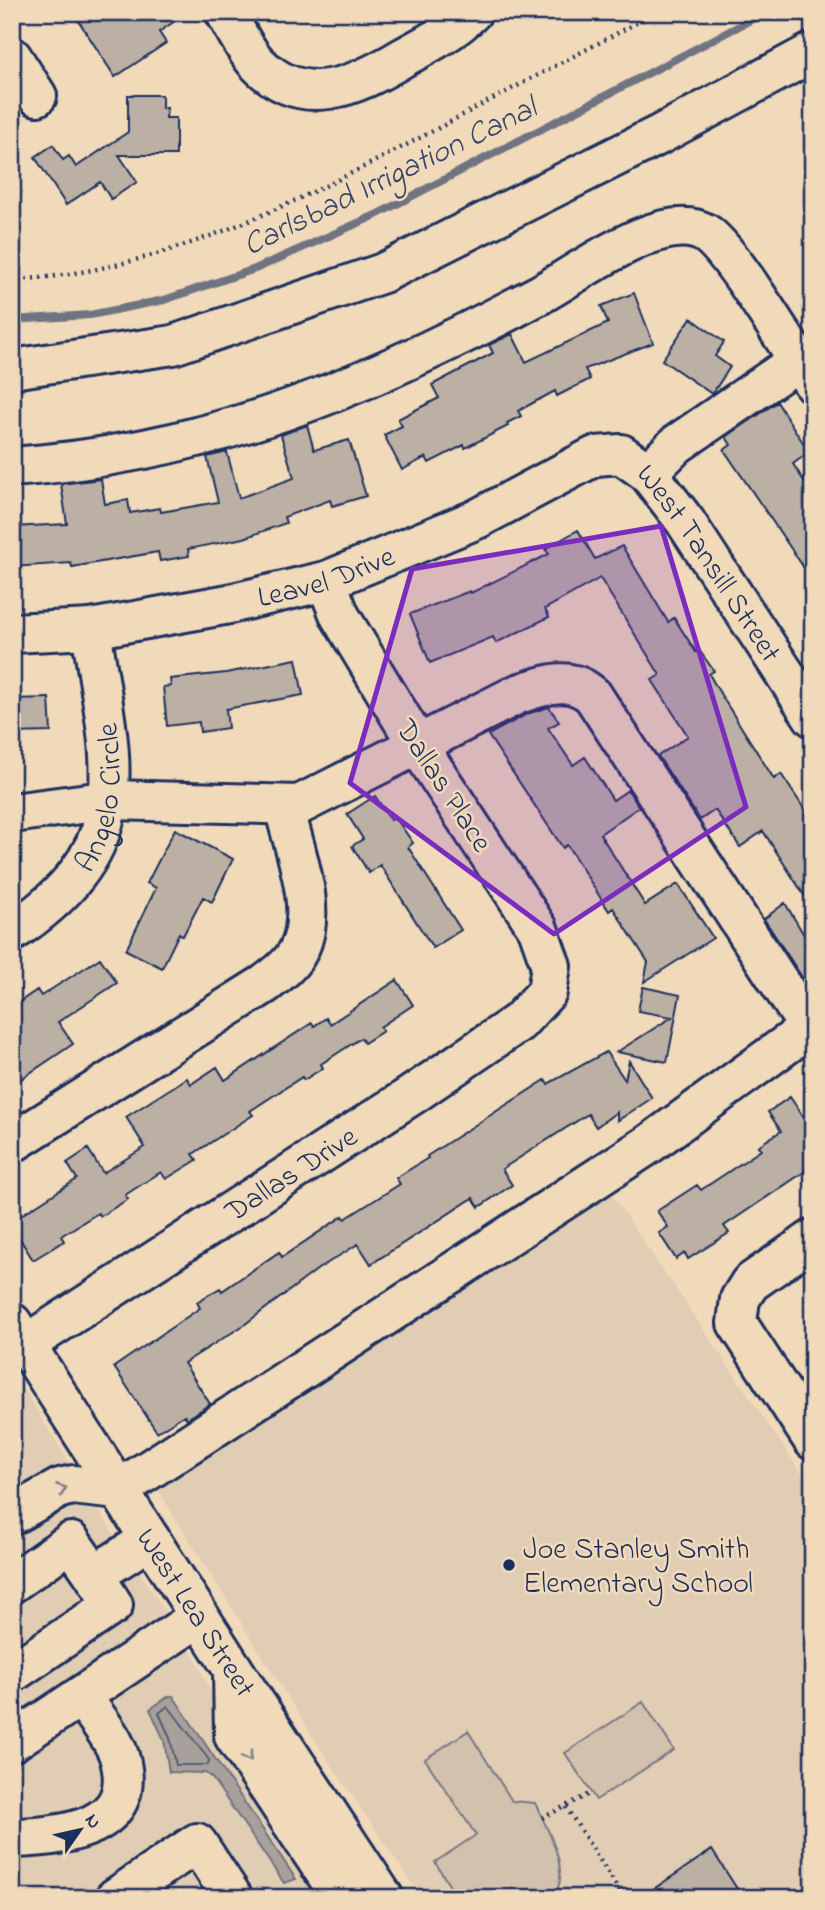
<svg xmlns="http://www.w3.org/2000/svg" width="825" height="1910" font-family="'Indie Flower',sans-serif">
<style>
.built{fill:#e1cdb3}
.green{fill:#d1c1ad;stroke:#767886;stroke-width:2}
.water{fill:#a8a09a;stroke:#707382;stroke-width:2}
.lines{fill:none;stroke-linecap:round;stroke-linejoin:round}
.shore{stroke:#535c76;stroke-width:2}
.stream{stroke:#707382;stroke-width:8}
.building{fill:#bcb0a4;stroke:#1b2f5e;stroke-width:2}
.minor-casing{stroke:#1b2f5e;stroke-width:44}
.major-casing{stroke:#1b2f5e;stroke-width:44}
.path{stroke:#1b2f5e;stroke-width:4.5;stroke-dasharray:2 5;stroke-linecap:butt}
.minor{stroke:#f1daba;stroke-width:38}
.major{stroke:#f1daba;stroke-width:38}
.oneway{stroke:#86848c}
.marked{fill:#7b2cbf;fill-opacity:0.2;stroke:#7b2cbf;stroke-width:5;stroke-linejoin:round}
.poi-dot{fill:#1b2f5e;stroke:#f1daba;stroke-width:2.5}
.labels{text-anchor:middle;stroke-width:5;stroke-linejoin:round;paint-order:stroke}
.street-label{font-size:30px;fill:#1b2f5e;stroke:#f1daba}
.poi-label{font-size:30px;fill:#1b2f5e;stroke:#f1daba;text-anchor:start}
.water-label{font-size:32px;font-style:italic;fill:#37466a;stroke:#f1daba}
</style>
<rect width="100%" height="100%" fill="#f1daba"/>
<filter id="ink" filterUnits="userSpaceOnUse"><feTurbulence type="fractalNoise" baseFrequency=".0143" numOctaves="2"/><feDisplacementMap in="SourceGraphic" scale="14" xChannelSelector="R" yChannelSelector="G"/><feConvolveMatrix kernelMatrix="1 2 1 2 8 2 1 2 1" color-interpolation-filters="sRGB"/></filter>
<g filter="url(#ink)">
<!-- built -->
<path class="built" d="M607,1188L813,1490V1898H422L324,1754L152,1481Z
M12,1370L99,1511L196,1659L234,1745L335,1898H12Z"/>
<!-- green -->
<path class="green" d="M643,1702L674,1750L596,1800L565,1753Z
M468,1731L512,1801L535,1803C546,1826 574,1875 552,1898H457L435,1862L476,1835L425,1759Z"/>
<!-- water -->
<path class="water" d="M169,1696H173L296,1879L284,1883L212,1778L205,1773L169,1772L164,1740L150,1709Z"/>
<g class="lines">
<!-- shore -->
<path class="shore" d="M168,1706L209,1760L208,1765H176L170,1738L159,1713Z"/>
<!-- stream -->
<path class="stream" d="M12,320L90,315L164,300L255,269L376,215L766,12"/>
</g>
<!-- building -->
<path class="building" d="M73,12H188L159,32L166,43L115,77Z
M128,95H162V108H167L166,118H176V155H119L137,182L111,199L100,182L66,205L35,157L53,145L63,160L69,156L76,167L128,132Z
M634,293L653,343L585,369L590,379L557,396L555,391L518,411L521,416L507,423L508,426L465,448L464,445L429,463L426,457L402,470L384,435L402,426L398,419L439,398L432,385L493,353L489,345L512,334L526,362L608,323L601,306Z
M691,318L724,342L715,356L730,367L712,394L662,360Z
M777,402L809,452L793,464L813,495V581L724,450L731,445L726,437Z
M307,425L314,450L349,440L366,496L332,506L330,500L284,517L286,523L244,538L188,549L189,556L160,561L158,552L72,567L71,563L12,567V527L67,524L61,484L101,479L105,504L128,500L130,513L160,508L161,512L218,502L207,457L227,452L239,498L294,478L281,435Z
M578,530L595,559L622,546L668,622L674,618L696,652L699,650L714,671L709,674L721,695L774,779L781,774L813,822V909L763,831L740,847L715,810L700,820L658,756L688,736L652,680L660,675L600,578L545,609L549,617L496,643L493,637L430,663L410,614L470,591L471,593L549,554L545,549Z
M296,659L303,695L226,709L228,728L200,732L199,722L167,726L163,687L171,686L170,679L226,673Z
M49,698L51,732L12,733V699Z
M549,707L559,722L548,728L573,765L585,757L613,800L628,790L639,807L600,834L645,905L678,884L713,938L644,982L648,962L613,908L609,911L567,845L563,848L488,735L527,714Z
M375,796L391,820L395,817L413,843L408,847L461,930L433,948L380,865L369,873L352,846L363,839L347,814Z
M175,829L233,859L212,902L203,897L183,936L179,933L162,968L126,950L156,888L147,883Z
M785,903L813,950V994L764,919Z
M100,958L117,983L58,1022L73,1044L12,1085V1007L37,990L41,996Z
M397,980L413,1005L380,1027L383,1031L364,1043L361,1038L321,1064L323,1068L304,1080L302,1077L250,1111L253,1115L193,1154L197,1160L166,1179L161,1172L125,1195L128,1199L101,1216L98,1213L61,1236L64,1241L33,1260L12,1226V1221L77,1179L67,1163L88,1149L103,1173L145,1147L126,1117L187,1078L191,1084L217,1067L225,1080L312,1023L314,1026L326,1018L330,1024Z
M643,987L680,995L667,1062L617,1052L672,1017L638,1011Z
M606,1052L625,1080L629,1061L652,1098L617,1121V1112L596,1127L588,1114L502,1169L512,1185L479,1207L473,1198L371,1264L358,1244L318,1269L244,1325L184,1363L210,1404L187,1419L184,1415L157,1432L114,1367L200,1308L197,1302L220,1288L222,1291L279,1252L282,1257L343,1216L345,1219L400,1184L396,1178L428,1158L427,1156L545,1080L548,1084Z
M790,1097L813,1131V1166L724,1226L729,1233L688,1259L685,1253L676,1259L659,1233L668,1227L657,1211L697,1185L701,1190L761,1150L758,1146L781,1131L768,1112Z
M712,1850L743,1898H640Z"/>
<g class="lines">
<!-- minor casing -->
<g class="minor-casing">
<g id="minor">
<path d="M225,12C235,28 244,49 257,63C303,111 356,86 404,57C428,44 453,31 472,12"/>
<path d="M12,57L37,96"/>
<path d="M12,369L173,345L383,273L659,135L813,52"/>
<path d="M12,467C210,453 364,388 537,296C575,276 662,208 705,233C730,247 793,354 813,383"/>
<path d="M648,473L677,444L798,361"/>
<path id="s1" d="M12,633L91,629L229,604L326,581L477,519L595,456L621,454L648,473L685,521L813,717"/>
<path d="M12,813L111,800L299,805L518,694C545,685 570,674 593,696L813,1034"/>
<path id="s2" d="M12,932C143,845 111,763 91,629"/>
<path d="M12,1143L265,984C278,974 292,964 299,949C319,908 293,847 284,806"/>
<path d="M813,1239L750,1283L740,1299L737,1323L813,1440"/>
<path id="s3" d="M26,1344L412,1095L519,1022L547,992L551,966L538,929L417,744L340,616L326,581"/>
<path d="M12,1515L60,1488L73,1485L118,1490L648,1145L809,1028"/>
<path d="M12,1583L71,1542L94,1575L150,1539"/>
<path d="M12,1673L113,1605L94,1575"/>
<path d="M12,1742L199,1617"/>
<path d="M12,1838C63,1837 141,1829 119,1756C113,1736 93,1714 81,1696"/>
<path d="M115,1898L197,1843L233,1898"/>
</g>
</g>
<!-- major casing -->
<g class="major-casing">
<g id="major">
<path id="s4" d="M12,1323L233,1669L384,1898"/>
<path d="M233,1669L234,1736L342,1898"/>
</g>
</g>
<!-- path -->
<path class="path" d="M12,280C164,272 301,200 433,131C507,91 582,52 657,12
M566,1807L624,1898
M542,1818L591,1793"/>
<!-- minor -->
<use href="#minor" class="minor"/>
<!-- major -->
<use href="#major" class="major"/>
</g>
<!-- one-way arrows -->
<defs><path id="oneway-chevron" d="M-2-3.5L2.5 0L-2 3.5" fill="none" stroke-width="1.6" stroke-linecap="round" stroke-linejoin="round" transform="scale(1.75)"/></defs>
<g class="oneway">
<use href="#oneway-chevron" transform="translate(62 1489) rotate(-20)"/>
<use href="#oneway-chevron" transform="translate(248 1757) rotate(56)"/>
</g>
</g>
<!-- marked area -->
<path class="marked" d="M661,526L746,807L554,934L350,783L412,569Z"/>
<!-- markers -->
<circle class="poi-dot" cx="509" cy="1565" r="7"/>
<g class="labels">
<!-- street labels -->
<g class="street-label">
<text dy="10" stroke="none"><textPath href="#s1" startOffset="784">West Tansill Street</textPath></text>
<text dy="10" stroke="none"><textPath href="#s1" startOffset="320">Leavel Drive</textPath></text>
<text transform="translate(445 785) rotate(57)" y="10">Dallas Place</text>
<text dy="10" stroke="none"><textPath href="#s2" startOffset="170">Angelo Circle</textPath></text>
<text dy="10" stroke="none"><textPath href="#s3" startOffset="315">Dallas Drive</textPath></text>
<text dy="10" stroke="none"><textPath href="#s4" startOffset="343">West Lea Street</textPath></text>
</g>
<!-- poi labels -->
<g class="poi-label">
<text x="523" y="1558">Joe Stanley Smith<tspan x="523" dy="34">Elementary School</tspan></text>
</g>
<!-- water labels -->
<g class="water-label">
<text transform="translate(389 175) rotate(-26)" y="11">Carlsbad Irrigation Canal</text>
</g>
</g>
<!-- margin -->
<rect width="825" height="1910" fill="none" stroke="#f1daba" stroke-width="42"/>
<rect x="21" y="21" width="783" height="1868" fill="none" stroke="#1b2f5e" stroke-width="2.5" filter="url(#ink)"/>
<!-- north arrow -->
<g transform="translate(80 1830) rotate(56)" stroke="#f1daba" stroke-width="5" paint-order="stroke">
<path d="M0-5L12 26L0 18L-12 26Z" fill="#1b2f5e"/>
<text y="-10" font-size="19" font-weight="bold" text-anchor="middle" fill="#1b2f5e">N</text>
</g>
</svg>
